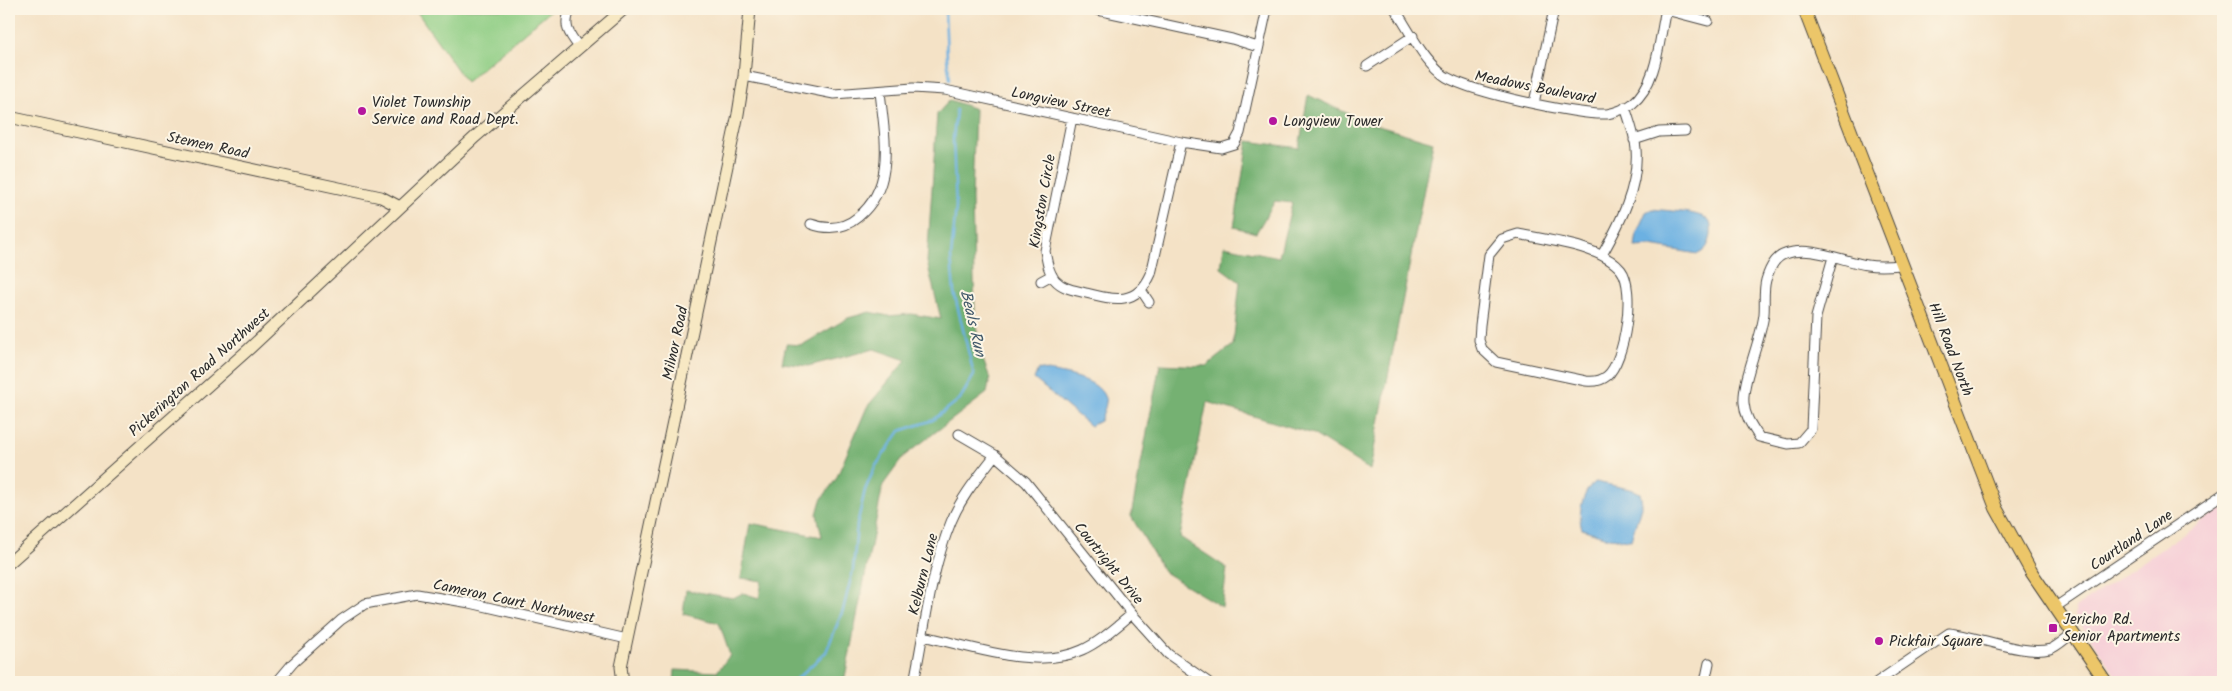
<svg xmlns="http://www.w3.org/2000/svg" width="2232" height="691" font-family="Kalam,sans-serif">
<style>
.built{fill:#f6cfd7}
.green{fill:#90ce85;stroke:#5e7c58}
.forest{fill:#74b172;stroke:#506e4e}
.water{fill:#6cb1e2;stroke:#4c6e86}
.lines{fill:none;stroke-linecap:round;stroke-linejoin:round}
.stream{stroke:#6cb1e2;stroke-width:2.5}
.street-casing{stroke:#494642;stroke-width:11}
.secondary-casing{stroke:#494642;stroke-width:13}
.primary-casing{stroke:#494642;stroke-width:14}
.street{stroke:#fff;stroke-width:9}
.secondary{stroke:#f7e8c3;stroke-width:11}
.primary{stroke:#ecc669;stroke-width:12}
.poi-dot{fill:#b5179e;stroke:#fcf5e5;stroke-width:2}
.labels{text-anchor:middle;stroke-width:4;stroke-linejoin:round;paint-order:stroke}
.street-label{font-size:15px;fill:#2b2b2b;stroke:#fcf5e5}
.poi-label{font-size:15px;fill:#2b2b2b;stroke:#fcf5e5;text-anchor:start}
.water-label{font-size:16px;font-style:italic;fill:#425a6b;stroke:#fcf5e5}
</style>
<rect width="100%" height="100%" fill="#fcf5e5"/>
<filter id="ink" filterUnits="userSpaceOnUse"><feTurbulence type="fractalNoise" baseFrequency=".02" numOctaves="2"/><feDisplacementMap in="SourceGraphic" scale="10" xChannelSelector="R" yChannelSelector="G"/><feConvolveMatrix kernelMatrix="1 2 1 2 8 2 1 2 1" color-interpolation-filters="sRGB"/></filter>
<filter id="wash" filterUnits="userSpaceOnUse"><feTurbulence type="fractalNoise" baseFrequency=".0096" numOctaves="4" result="noise"/><feDisplacementMap in="SourceGraphic" scale="20" xChannelSelector="R" yChannelSelector="G"/><feGaussianBlur stdDeviation="1.12" result="paint"/><feColorMatrix in="noise" values="0 0 0 0 0 0 0 0 0 0 0 0 0 0 0 0 0 1.4 0 .05"/><feComposite in="paint" operator="in"/></filter>
<g filter="url(#wash)">
<rect width="100%" height="100%" fill="#f4e2c6"/>
<!-- built -->
<path class="built" d="M2223,507V682H2120L2075,615V608Z"/>
<!-- green -->
<path class="green" d="M415,9H552L466,82Z"/>
<!-- forest -->
<path class="forest" d="M1308,95L1368,123L1433,142L1370,470L1313,434L1207,402L1180,537L1227,568L1222,607L1164,572L1131,516L1160,364L1206,366L1233,345L1240,282L1221,268L1224,246L1279,257L1292,203L1275,201L1256,233L1234,227L1248,141L1299,148Z
M950,100L975,109L972,199L975,318L980,352L990,378L987,393L904,456L883,485L844,682H674L675,670L717,672L730,655L719,623L683,614L686,590L733,598L743,593L759,598L762,581L741,578L750,523L822,537L817,514L821,500L836,479L867,407L906,360L874,349L808,366L782,363L786,344L802,345L848,318L870,312L888,316L911,314L941,319L927,262L937,114Z"/>
<!-- water -->
<path class="water" d="M1652,209C1665,211 1699,211 1708,220C1712,224 1711,230 1711,235C1709,244 1707,250 1698,254L1651,246L1635,247L1637,232L1646,212Z
M1038,369C1058,374 1102,376 1106,402C1106,407 1102,415 1100,421L1090,426L1034,379Z
M1596,482L1634,490L1640,493L1642,503L1631,540L1609,538L1582,529C1577,517 1583,487 1596,482Z"/>
<g class="lines">
<!-- stream -->
<path class="stream" d="M945,9L947,58L950,79
M793,682L826,652L843,610L853,570L857,525L865,490L875,467L900,431L933,420L960,399L974,375L954,292L951,257L956,207L953,139L956,110"/>
</g>
</g>
<g filter="url(#ink)">
<g class="lines">
<!-- street casing -->
<g class="street-casing">
<path id="street" d="M571,9C562,25 569,34 579,47
M1093,9L1232,39L1258,47
M1395,9C1409,30 1422,58 1442,74C1462,91 1580,116 1607,114C1614,113 1627,108 1632,104C1658,83 1659,39 1666,9
M1666,10L1708,21
M1367,66L1413,36
M744,76L834,94L913,88L945,90L1181,142L1221,148L1234,144L1240,133L1267,9
M1534,103L1554,9
M1072,118L1045,251C1047,261 1048,272 1055,280C1063,289 1075,290 1086,293C1114,300 1137,306 1151,274L1181,142
M1634,140L1659,132L1685,131
M811,224C828,230 844,229 858,217C897,185 884,135 880,91
M1518,234C1547,240 1602,246 1621,270C1636,289 1625,361 1607,376C1601,381 1594,382 1586,381L1496,362L1482,349L1479,340L1480,325L1489,255L1502,239Z
M1602,255C1620,223 1639,187 1636,149C1635,135 1629,120 1625,107
M1833,257L1816,317L1811,429L1799,443L1788,444L1759,437C1752,426 1745,417 1744,403C1742,380 1761,341 1764,314C1765,304 1763,291 1766,280C1769,270 1775,257 1785,254C1811,245 1842,261 1867,265C1878,267 1890,266 1901,265
M1041,281L1052,275
M1141,290L1149,302
M959,434L995,455L1026,482L1132,614L1168,654L1208,682
M2054,608L2223,494
M923,636C971,646 1036,671 1082,650C1100,642 1116,627 1132,614
M277,682L293,663L341,620L365,604L417,594L470,603L627,639
M914,682C925,629 930,573 951,522C961,497 979,476 995,455
M1705,682L1709,663
M1877,682L1949,633C1978,636 2023,656 2050,649C2057,647 2066,638 2072,634"/>
</g>
<!-- secondary casing -->
<g class="secondary-casing">
<path id="secondary" d="M9,117L381,197L400,207
M9,563L249,349L475,137L624,9
M623,682L621,667L738,114L744,76L750,9"/>
</g>
<!-- primary casing -->
<g class="primary-casing">
<path id="primary" d="M1804,9L1996,508L2032,573L2106,682"/>
</g>
<!-- street -->
<use href="#street" class="street"/>
<!-- secondary -->
<use href="#secondary" class="secondary"/>
<!-- primary -->
<use href="#primary" class="primary"/>
</g>
</g>
<!-- markers -->
<g class="poi-dot">
<circle cx="362" cy="111" r="5"/>
<circle cx="1273" cy="121" r="5"/>
<rect x="2048" y="623" width="10" height="10" rx="2.5"/>
<circle cx="1879" cy="641" r="5"/>
</g>
<g class="labels">
<!-- street labels -->
<g class="street-label">
<text transform="translate(1535 87) rotate(11)" y="5">Meadows Boulevard</text>
<text transform="translate(1061 102) rotate(12)" y="5">Longview Street</text>
<text transform="translate(208 145) rotate(12)" y="5">Stemen Road</text>
<text transform="translate(1042 201) rotate(-80)" y="5">Kingston Circle</text>
<text transform="translate(675 343) rotate(-78)" y="5">Milnor Road</text>
<text transform="translate(1951 349) rotate(69)" y="5">Hill Road North</text>
<text transform="translate(199 372) rotate(-42)" y="5">Pickerington Road Northwest</text>
<text transform="translate(2131 540) rotate(-34)" y="5">Courtland Lane</text>
<text transform="translate(1109 563) rotate(51)" y="5">Courtright Drive</text>
<text transform="translate(923 574) rotate(-76)" y="5">Kelburn Lane</text>
<text transform="translate(514 601) rotate(12)" y="5">Cameron Court Northwest</text>
</g>
<!-- poi labels -->
<g class="poi-label">
<text x="372" y="107">Violet Township<tspan x="372" dy="17">Service and Road Dept.</tspan></text>
<text x="1283" y="126">Longview Tower</text>
<text x="2063" y="624">Jericho Rd.<tspan x="2063" dy="17">Senior Apartments</tspan></text>
<text x="1889" y="646">Pickfair Square</text>
</g>
<!-- water labels -->
<g class="water-label">
<text transform="translate(974 323) rotate(77)" y="6">Beals Run</text>
</g>
</g>
<!-- margin -->
<rect width="2232" height="691" fill="none" stroke="#fcf5e5" stroke-width="30"/>
</svg>
